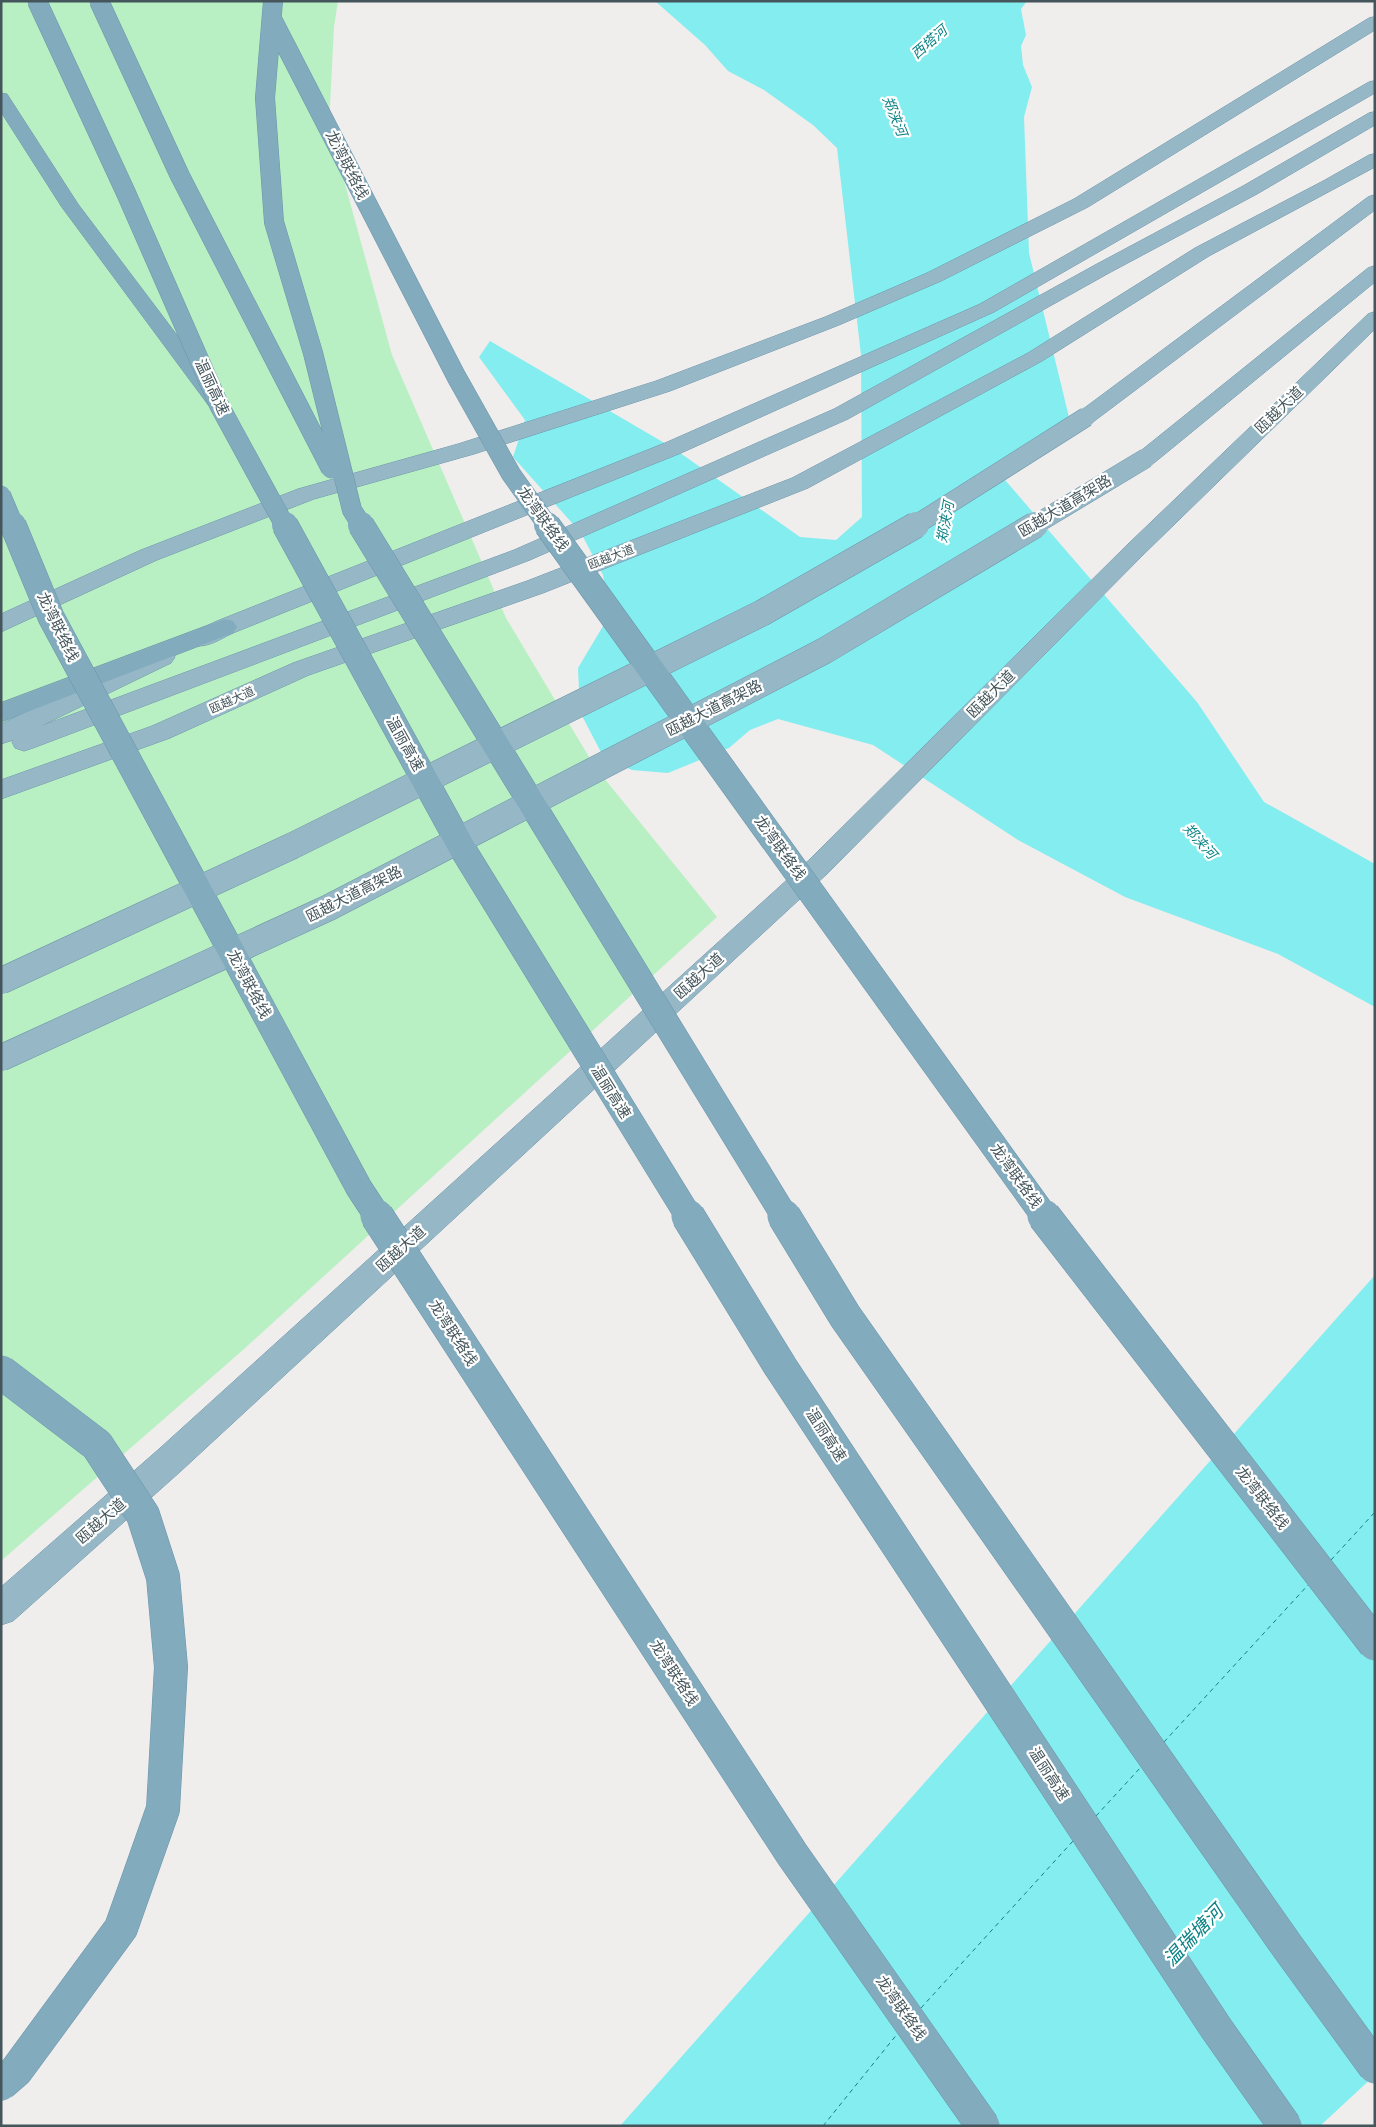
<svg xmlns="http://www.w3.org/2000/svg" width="1376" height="2127" font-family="'Golos Text','Noto Sans SC',sans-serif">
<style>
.green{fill:#b8f0c3}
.water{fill:#84edef}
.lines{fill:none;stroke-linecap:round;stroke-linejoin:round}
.ferry{stroke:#0a8285;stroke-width:1;stroke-dasharray:4.5 4;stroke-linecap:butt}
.trunk-casing{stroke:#6d96aa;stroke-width:1}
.motorway-casing{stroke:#6d96aa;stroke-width:1}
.trunk{fill:#96b7c6;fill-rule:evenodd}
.motorway{fill:#82abbe;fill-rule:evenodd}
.trunk-bridge-far1-casing{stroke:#6d96aa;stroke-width:20;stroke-linecap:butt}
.trunk-bridge-casing{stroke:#6d96aa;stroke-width:27;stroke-linecap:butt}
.motorway-bridge-far2-casing{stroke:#6d96aa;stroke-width:20;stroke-linecap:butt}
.motorway-bridge-far1-casing{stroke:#6d96aa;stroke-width:27;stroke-linecap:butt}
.motorway-bridge-casing{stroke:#6d96aa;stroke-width:34;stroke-linecap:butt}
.trunk-bridge-far1{stroke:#96b7c6;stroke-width:19}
.trunk-bridge{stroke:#96b7c6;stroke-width:26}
.motorway-bridge-far2{stroke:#82abbe;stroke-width:19}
.motorway-bridge-far1{stroke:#82abbe;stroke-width:26}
.motorway-bridge{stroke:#82abbe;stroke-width:33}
.labels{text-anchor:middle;stroke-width:4.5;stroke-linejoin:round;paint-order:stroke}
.far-street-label{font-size:12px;fill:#44555b;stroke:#fff}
.far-water-label{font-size:14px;font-style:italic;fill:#0a8285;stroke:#fff}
.street-label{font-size:15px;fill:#44555b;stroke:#fff}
.near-water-label{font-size:19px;font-style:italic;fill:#0a8285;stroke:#fff}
</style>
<rect width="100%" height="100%" fill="#f0eded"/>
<!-- green -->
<path class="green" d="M1,1H338L334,27L329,126L392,355L506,618L595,767L717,917L243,1350L1,1561Z"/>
<!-- water -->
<path class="water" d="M655,1H1027L1021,9L1026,35L1021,46L1023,65L1032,87L1024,117L1029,253L1069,417L1062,434L1005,480L1197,702L1264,802L1375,864V1007L1278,954L1125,897L1018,840L873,745L778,719L750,730L729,748L668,773L632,770L604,758L580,712L578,668L609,616L603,575L581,533L513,457L525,420L479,357L490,341L673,448L800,537L836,540L862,517L861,355L837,148L813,125L764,90L728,71L705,45Z
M1375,1275V2075L1320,2126H620Z"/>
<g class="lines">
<!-- ferry -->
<path class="ferry" d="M1331,1560L1375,1512
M1164,1742L1308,1585
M1096,1816L1141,1767
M921,2008L1073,1841
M823,2126L898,2033"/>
<!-- trunk casing -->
<g class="trunk-casing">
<path id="trunk" d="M1375,17V30L1088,207L941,281L839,325L670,391L474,454L314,499L157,560L1,632V614L141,550L298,489L458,444L656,381L825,317L927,273L1074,199L1369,18Z
M1375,81V93L994,312L681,453L233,633C220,639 207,649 192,645L188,639L192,633L217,621L665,443L980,304L1369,82Z
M1375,112V125L1257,194L1109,273L848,419L530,560L33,748L24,751L15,748L12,742L13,740L1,744V724L155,651L163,649L171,651L175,657L171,663L41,726L514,550L834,409L1095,265L1243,186L1369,113Z
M1375,154V167L1209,256L1042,361L808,488L543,593L309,675L170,738L1,799V780L152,726L293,663L527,581L792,478L1028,353L1195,248L1325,180L1369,155Z
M1375,195V210L1093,422L1086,424L1079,422L1076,417L1079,412L1368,197Z
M1375,266V282L1154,463L1146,465L1138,463L1135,458L1138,453L1368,268Z
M1375,312V329L1143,555L828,873L181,1471L13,1621L1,1625V1587L159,1449L810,859L1127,545L1368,314Z"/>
</g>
<!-- motorway casing -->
<g class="motorway-casing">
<path id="motorway" d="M1,93L7,94L78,204L223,396L226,401L223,406L216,408L209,406L61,206L1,112Z
M225,619L233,621L237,627L233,633L1,722V703Z"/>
</g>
<!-- trunk -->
<use href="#trunk" class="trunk"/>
<!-- motorway -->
<use href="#motorway" class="motorway"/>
<!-- trunk-bridge-far1 casing -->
<g class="trunk-bridge-far1-casing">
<path id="trunk-bridge-far1" d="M914,526L1086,417
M1033,526L1146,458"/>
</g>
<!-- trunk-bridge casing -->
<g class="trunk-bridge-casing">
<path id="trunk-bridge" d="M1,981L292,846L762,613L916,525
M1,1058L328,908L824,651L1035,525"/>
</g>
<!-- motorway-bridge-far2 casing -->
<g class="motorway-bridge-far2-casing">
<path id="motorway-bridge-far2" d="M37,1L126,193L219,405L285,526
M99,1L180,176L331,469
M273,1L265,98L274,222L313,353L352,510L362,526
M272,19L456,376L511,474L548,526
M1,495L14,526"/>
</g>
<!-- motorway-bridge-far1 casing -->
<g class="motorway-bridge-far1-casing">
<path id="motorway-bridge-far1" d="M13,525L51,617L359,1188L378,1217
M285,525L462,848L689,1217
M361,525L785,1217
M547,525L1045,1217"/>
</g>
<!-- motorway-bridge casing -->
<g class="motorway-bridge-casing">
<path id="motorway-bridge" d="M377,1216L792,1854L983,2126
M688,1216L780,1366L1216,2028L1285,2126
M784,1216L845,1316L1287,1946L1375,2067
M1044,1216L1375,1644
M1,1372L97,1445L143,1515L163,1577L171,1667L163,1809L121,1928L16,2071L1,2084"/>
</g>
<!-- trunk-bridge-far1 -->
<use href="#trunk-bridge-far1" class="trunk-bridge-far1"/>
<!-- trunk-bridge -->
<use href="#trunk-bridge" class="trunk-bridge"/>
<!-- motorway-bridge-far2 -->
<use href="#motorway-bridge-far2" class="motorway-bridge-far2"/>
<!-- motorway-bridge-far1 -->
<use href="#motorway-bridge-far1" class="motorway-bridge-far1"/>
<!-- motorway-bridge -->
<use href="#motorway-bridge" class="motorway-bridge"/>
</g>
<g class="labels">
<!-- far-street labels -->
<g class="far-street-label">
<text transform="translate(611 557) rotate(-21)" y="4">瓯越大道</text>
<text transform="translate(232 700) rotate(-24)" y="4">瓯越大道</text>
</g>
<!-- far-water labels -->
<g class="far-water-label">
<text transform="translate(929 42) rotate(-41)" y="5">西塔河</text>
<text transform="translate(895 116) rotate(68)" y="5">郑浃河</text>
<text transform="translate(945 522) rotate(-80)" y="5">郑浃河</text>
<text transform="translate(1200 841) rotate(48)" y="5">郑浃河</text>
</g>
<!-- street labels -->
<g class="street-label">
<text transform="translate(347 165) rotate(63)" y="5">龙湾联络线</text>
<text transform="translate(212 387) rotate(65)" y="5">温丽高速</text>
<text transform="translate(1279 410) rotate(-44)" y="5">瓯越大道</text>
<text transform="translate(1065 506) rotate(-31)" y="5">瓯越大道高架路</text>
<text transform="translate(543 519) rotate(54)" y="5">龙湾联络线</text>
<text transform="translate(58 627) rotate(64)" y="5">龙湾联络线</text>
<text transform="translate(991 694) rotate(-45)" y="5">瓯越大道</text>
<text transform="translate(714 708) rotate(-27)" y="5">瓯越大道高架路</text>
<text transform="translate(405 744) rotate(61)" y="5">温丽高速</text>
<text transform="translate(780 848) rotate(54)" y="5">龙湾联络线</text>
<text transform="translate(354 894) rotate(-27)" y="5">瓯越大道高架路</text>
<text transform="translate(699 976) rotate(-42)" y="5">瓯越大道</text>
<text transform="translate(249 984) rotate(62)" y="5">龙湾联络线</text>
<text transform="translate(611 1092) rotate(58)" y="5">温丽高速</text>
<text transform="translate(1016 1176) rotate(54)" y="5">龙湾联络线</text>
<text transform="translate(401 1249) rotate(-42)" y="5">瓯越大道</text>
<text transform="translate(453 1333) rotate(57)" y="5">龙湾联络线</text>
<text transform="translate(826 1435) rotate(57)" y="5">温丽高速</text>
<text transform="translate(1262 1498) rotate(52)" y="5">龙湾联络线</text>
<text transform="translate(101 1521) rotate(-41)" y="5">瓯越大道</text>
<text transform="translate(674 1673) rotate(57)" y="5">龙湾联络线</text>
<text transform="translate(1049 1774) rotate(57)" y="5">温丽高速</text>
<text transform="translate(901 2008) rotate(55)" y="5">龙湾联络线</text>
</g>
<!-- near-water labels -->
<g class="near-water-label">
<text transform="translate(1193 1935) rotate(-46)" y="7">温瑞塘河</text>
</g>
</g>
<!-- border -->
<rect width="1376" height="2127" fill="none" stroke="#44555b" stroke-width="5"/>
</svg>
